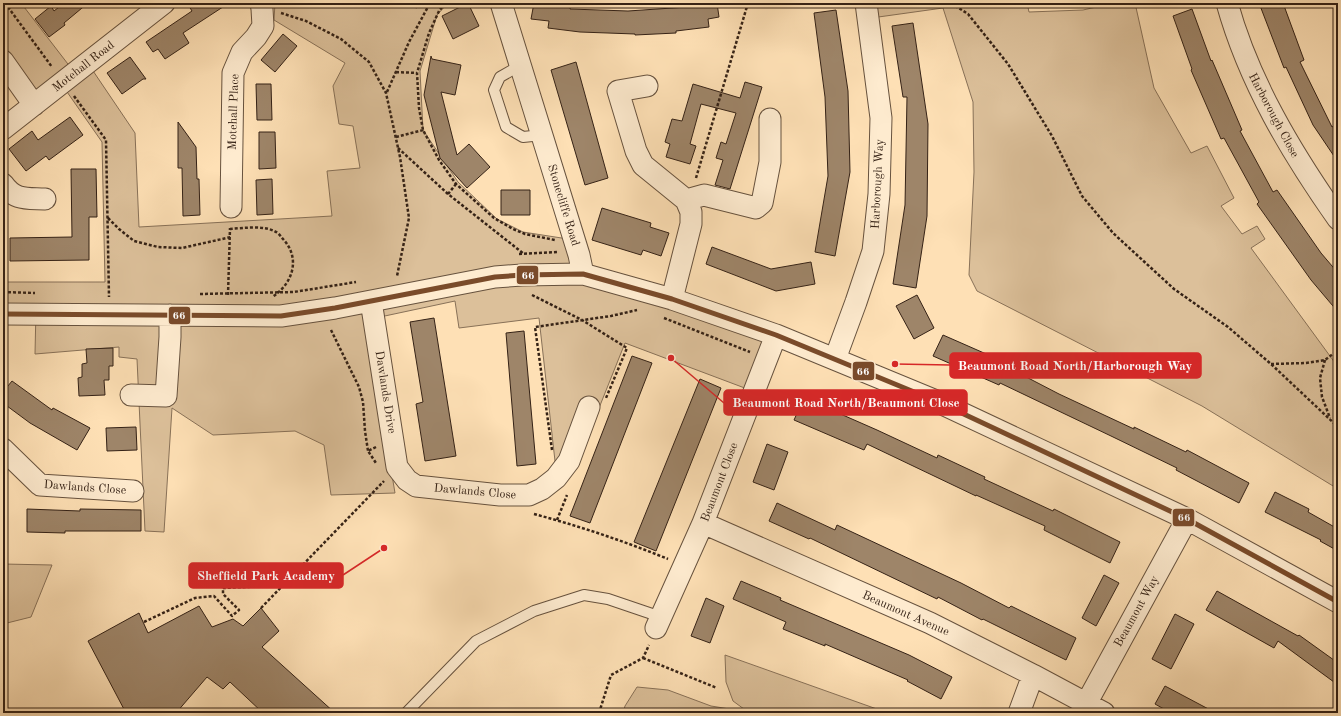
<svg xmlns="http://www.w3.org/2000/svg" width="1341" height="716" font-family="'Old Standard TT',serif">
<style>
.green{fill:#dcc09a;stroke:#887158}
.building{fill:#9e8569;stroke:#352216}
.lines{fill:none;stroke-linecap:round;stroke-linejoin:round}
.service-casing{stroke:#67523e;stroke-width:12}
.minor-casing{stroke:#67523e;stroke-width:23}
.path{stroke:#352216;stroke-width:2.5;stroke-dasharray:3 2;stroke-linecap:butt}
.service{stroke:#feebcf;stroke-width:10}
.minor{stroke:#feebcf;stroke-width:21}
.bus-1-casing{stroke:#feebcf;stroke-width:8}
.bus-1{stroke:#7a4b2a;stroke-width:5}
.labels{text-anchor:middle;stroke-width:4;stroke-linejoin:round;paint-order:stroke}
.street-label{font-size:12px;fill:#352216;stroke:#feebcf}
.leader{fill:none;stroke:#d62828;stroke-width:1.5}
.callout-dot{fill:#d62828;stroke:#feebcf;stroke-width:1.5}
.callout{fill:#d62828;stroke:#d62828;stroke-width:1.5}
.callout-label{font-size:13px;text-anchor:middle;font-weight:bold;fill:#fff}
.line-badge{stroke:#feebcf;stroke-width:1.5}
.badge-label{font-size:11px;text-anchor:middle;font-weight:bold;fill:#fff}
</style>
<rect width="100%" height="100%" fill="#fee0b5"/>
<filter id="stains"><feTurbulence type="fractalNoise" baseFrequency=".005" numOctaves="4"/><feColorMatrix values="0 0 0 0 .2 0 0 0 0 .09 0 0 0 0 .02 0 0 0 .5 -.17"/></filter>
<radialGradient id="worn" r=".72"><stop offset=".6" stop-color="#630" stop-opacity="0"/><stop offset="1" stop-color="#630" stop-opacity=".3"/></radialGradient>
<!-- green -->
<path class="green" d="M3,3H21L71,68L85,59L135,133L139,227L332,216L327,171L360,168L353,126L339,124L333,86L345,63L274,20L275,3H398L417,8L421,3H448L437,15L420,71L423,130L458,182L497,219L523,232L568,239L580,272L770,342L750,390L625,343L597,413L556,470L539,318L459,328L455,301L366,320L395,493L331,495L324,445L295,431L213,435L172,408L164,532L145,531L137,359L119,357V347L35,354L36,308L3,307V282H105L102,142L58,79L33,98L3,57Z
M868,3H1027L1029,12L1083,10L1114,3H1135L1154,88L1191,153L1207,146L1234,198L1221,206L1242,234L1257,226L1265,239L1251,248L1338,367V489L1202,406L977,291L969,275L974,172L973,102L943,8L864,19Z
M3,564L52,565L31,617L3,624Z
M725,655L888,713H623L625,706L637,687L668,690L711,706L748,712L733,701L726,682Z"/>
<!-- building -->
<path class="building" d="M64,3H88L64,23L65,25L49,37L35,19L51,6L54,11Z
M187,3H229L183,33L189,43L165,59L158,49L153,52L146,42L192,11Z
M468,3L479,26L453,39L442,16Z
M534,3H571L570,9L628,11L687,7L686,3H717L719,17L708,19L709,27L676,31V33L635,35V34L580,32L548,28L549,21L531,19Z
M1259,3H1283L1304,60L1300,62L1332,127L1338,123V162L1313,125L1286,67L1284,68Z
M1192,9L1211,61L1212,60L1242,130L1240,131L1273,192L1277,190L1321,253L1338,273V312L1311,280L1257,204L1259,202L1224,138L1221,139L1191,70L1192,69L1173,16Z
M836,10L848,91L850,172L835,256L815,252L828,176L825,97L814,13Z
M913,23L928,124L927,216L916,288L893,284L905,205L907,97H903L892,26Z
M283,34L297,46L275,72L261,60Z
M431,56L432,59L461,65L455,95L441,92L457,155L469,144L490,167L467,188L440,158L424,95Z
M130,57L146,79H143L122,94L107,73Z
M576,62L608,178L585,185L551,70Z
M745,82L762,87L730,189L715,185L723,160L716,158L721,142L726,144L736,113L701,104L690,144L696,146L690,164L666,157L670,144L665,142L672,119L682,121L693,84L740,98Z
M256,84H271L272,120H257Z
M70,117L83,135L49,160L46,156L26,171L9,149L32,131L38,140Z
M178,122L196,147L197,179H199L200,215L183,216L182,168H178Z
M259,132H275L276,168L259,169Z
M71,169H96L97,217H89V260L10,261V238L72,237Z
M272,179L273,214L257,215L256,180Z
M501,190H530V215H501Z
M602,208L651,223L650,227L669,233L661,256L643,250L641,255L592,240Z
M712,247L771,269L811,262L815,284L776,291L706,264Z
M917,295L934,328L914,339L896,306Z
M434,318L456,456L425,461L416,404L423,402L410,322Z
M524,331L536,464L517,466L506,333Z
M943,335L1009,364L1007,367L1059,394L1134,429V427L1186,452L1187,450L1249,483L1239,503L1176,470L1177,468L1111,436L1000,383L999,385L933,356Z
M113,348V366H109V380H104L105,395L79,396L78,378L82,377V364L87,363L86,349Z
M632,356L652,363L590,523L570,516Z
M700,379L721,388L656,551L634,542Z
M12,381L52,410L53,408L90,428L77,450L30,423L3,403V392Z
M804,398L877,430L937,458L938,455L985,477L984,479L1053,511L1054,509L1120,542L1110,563L1044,530L1045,526L976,495V496L867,444L864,450L794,420Z
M136,427L137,450L107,451L106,428Z
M767,444L788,452L774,490L753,482Z
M1275,492L1309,509L1308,512L1338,529V551L1320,541L1321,540L1265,512Z
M777,503L835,530L837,525L961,583L1009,608L1011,606L1076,638L1066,660L983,619L982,620L938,597L937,599L810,538L809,539L769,521Z
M27,509L80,511V509L141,510V531H65V533L27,532Z
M1104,575L1119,583L1096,626L1082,618Z
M741,581L781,598L780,600L909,655L952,677L941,699L907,681L908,680L825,644V646L783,629L786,622L733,599Z
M1217,591L1298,636L1299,635L1338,663V685L1278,641L1274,648L1206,610Z
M706,598L724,606L710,643L691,636Z
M199,606L212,627L233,619L243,626L261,608L279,631L262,647L335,713H263L230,682L223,689L207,677L176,713H126L88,641L139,613L148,633Z
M1175,614L1194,624L1171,669L1152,659Z
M1165,686L1216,713H1171L1155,704Z"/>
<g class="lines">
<!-- service casing -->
<g class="service-casing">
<path id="service" d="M521,65L500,77L494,90L506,127L523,137L542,135
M406,713L476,641L534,611L584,595L608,599L661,617"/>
</g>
<!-- minor casing -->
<g class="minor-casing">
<path id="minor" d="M501,3L579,255L583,274
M1227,3C1249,82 1291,152 1338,219
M3,61L34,105
M647,86L618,91L636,151L643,165L686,200L691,212V224L672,299
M3,129L164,3
M3,184C15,201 27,198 45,199
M686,200L704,195L756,208L762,203L770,162V119
M231,207L233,73L242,52L256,37L263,26L262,9L261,3
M371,301L397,467L407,480L416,486L500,495H529L542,489L556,478L569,461L589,407
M3,314L281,316L335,308L495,277L522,275L583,274L672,299L776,335L936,401L1187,519L1338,602
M835,359L856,302L873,251L879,194L881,118L866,3
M131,395L166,396L170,337V315
M3,449L40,485L133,491
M703,523L930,623L1033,675L1104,713
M656,628L703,523L776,335
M1086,704L1187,519
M1019,713L1033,675"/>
</g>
<!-- path -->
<path class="path" d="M5,3L52,67
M445,3L439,11L429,33L417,73L419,108L423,130L439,160L456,184L494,218L513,229L525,234L555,240
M951,3L968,14L1008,64L1052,136L1082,196L1113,233L1174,289L1228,327L1271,364L1338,427
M885,5L903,3
M281,13L306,21L341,39L369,62L386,93L400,157L409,218L397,276
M396,72L417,73
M387,92L409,42L430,3
M74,96L106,140L109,297
M396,137L423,130
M398,148L448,194L524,254
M696,178L748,3
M448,194L456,184
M108,218L119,229L134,241L158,247L182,248L231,237
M230,229C243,228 265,225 276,232C279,233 281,237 283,239C301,258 293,284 272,297
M519,254L558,252
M3,292L35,293
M200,294L294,292L356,282
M228,295L230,228
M532,295L582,320L627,348L606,398
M664,318L750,352
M331,330L359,387L363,402L365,431L368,451
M1325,360L1320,378L1322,397L1330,418
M1271,364L1306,363L1325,360L1338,350
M376,447L368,451L376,463
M552,450L535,327L611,316L637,310
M534,514C579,526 624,541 668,559
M557,520L567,495
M261,608L384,481
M144,622L195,598L214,596L232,616L239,610L223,594V588L270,586L283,567L297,572
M643,658L717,688
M599,713L611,675L643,658L649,645"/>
<!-- service -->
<use href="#service" class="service"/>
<!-- minor -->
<use href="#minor" class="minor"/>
<!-- bus-1 casing -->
<g class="bus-1-casing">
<path id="bus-1" d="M3,314L281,316L335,308L495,277L522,275L583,274L672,299L776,335L936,401L1187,519L1338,602"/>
</g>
<!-- bus-1 -->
<use href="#bus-1" class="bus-1"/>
</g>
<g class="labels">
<!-- street labels -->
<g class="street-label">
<text transform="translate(83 66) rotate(-38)" y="4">Motehall Road</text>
<text transform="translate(233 112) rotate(-88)" y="4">Motehall Place</text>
<text transform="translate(1274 115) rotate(62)" y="4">Harborough Close</text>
<text transform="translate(877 184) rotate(-87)" y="4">Harborough Way</text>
<text transform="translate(564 205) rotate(73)" y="4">Stonecliffe Road</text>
<text transform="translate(386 392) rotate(81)" y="4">Dawlands Drive</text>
<text transform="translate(719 482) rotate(-69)" y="4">Beaumont Close</text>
<text transform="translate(85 487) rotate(4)" y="4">Dawlands Close</text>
<text transform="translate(475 491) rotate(5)" y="4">Dawlands Close</text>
<text transform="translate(1136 611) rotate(-61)" y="4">Beaumont Way</text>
<text transform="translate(906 613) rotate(24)" y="4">Beaumont Avenue</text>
</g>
</g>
<!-- callouts -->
<path class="leader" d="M895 364L950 365M671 358L724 403M384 548L343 575"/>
<g class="callout-dot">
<circle cx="895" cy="364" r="4"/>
<circle cx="671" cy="358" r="4"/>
<circle cx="384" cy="548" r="4"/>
</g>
<g class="callout">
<rect x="950" y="353" width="251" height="25" rx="4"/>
<rect x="724" y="390" width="243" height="25" rx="4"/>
<rect x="189" y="563" width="154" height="25" rx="4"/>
</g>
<g class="callout-label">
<text x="1075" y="370">Beaumont Road North/Harborough Way</text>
<text x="846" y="407">Beaumont Road North/Beaumont Close</text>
<text x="266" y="580">Sheffield Park Academy</text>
</g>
<g class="line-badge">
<rect x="516" y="265" width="23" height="20" rx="4" fill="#7a4b2a"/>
<rect x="168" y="306" width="23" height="19" rx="4" fill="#7a4b2a"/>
<rect x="852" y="361" width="23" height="20" rx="4" fill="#7a4b2a"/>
<rect x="1172" y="508" width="23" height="19" rx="4" fill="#7a4b2a"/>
</g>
<g class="badge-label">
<text x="528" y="279">66</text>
<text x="179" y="319">66</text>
<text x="863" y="375">66</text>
<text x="1184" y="521">66</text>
</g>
<!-- margin -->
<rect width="1341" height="716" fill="none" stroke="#fee0b5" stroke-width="16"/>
<rect x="4" y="4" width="1333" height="708" fill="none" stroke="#352216" stroke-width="2"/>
<rect x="8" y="8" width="1325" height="700" fill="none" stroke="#352216"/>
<rect width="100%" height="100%" filter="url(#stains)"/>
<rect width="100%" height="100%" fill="url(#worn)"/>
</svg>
